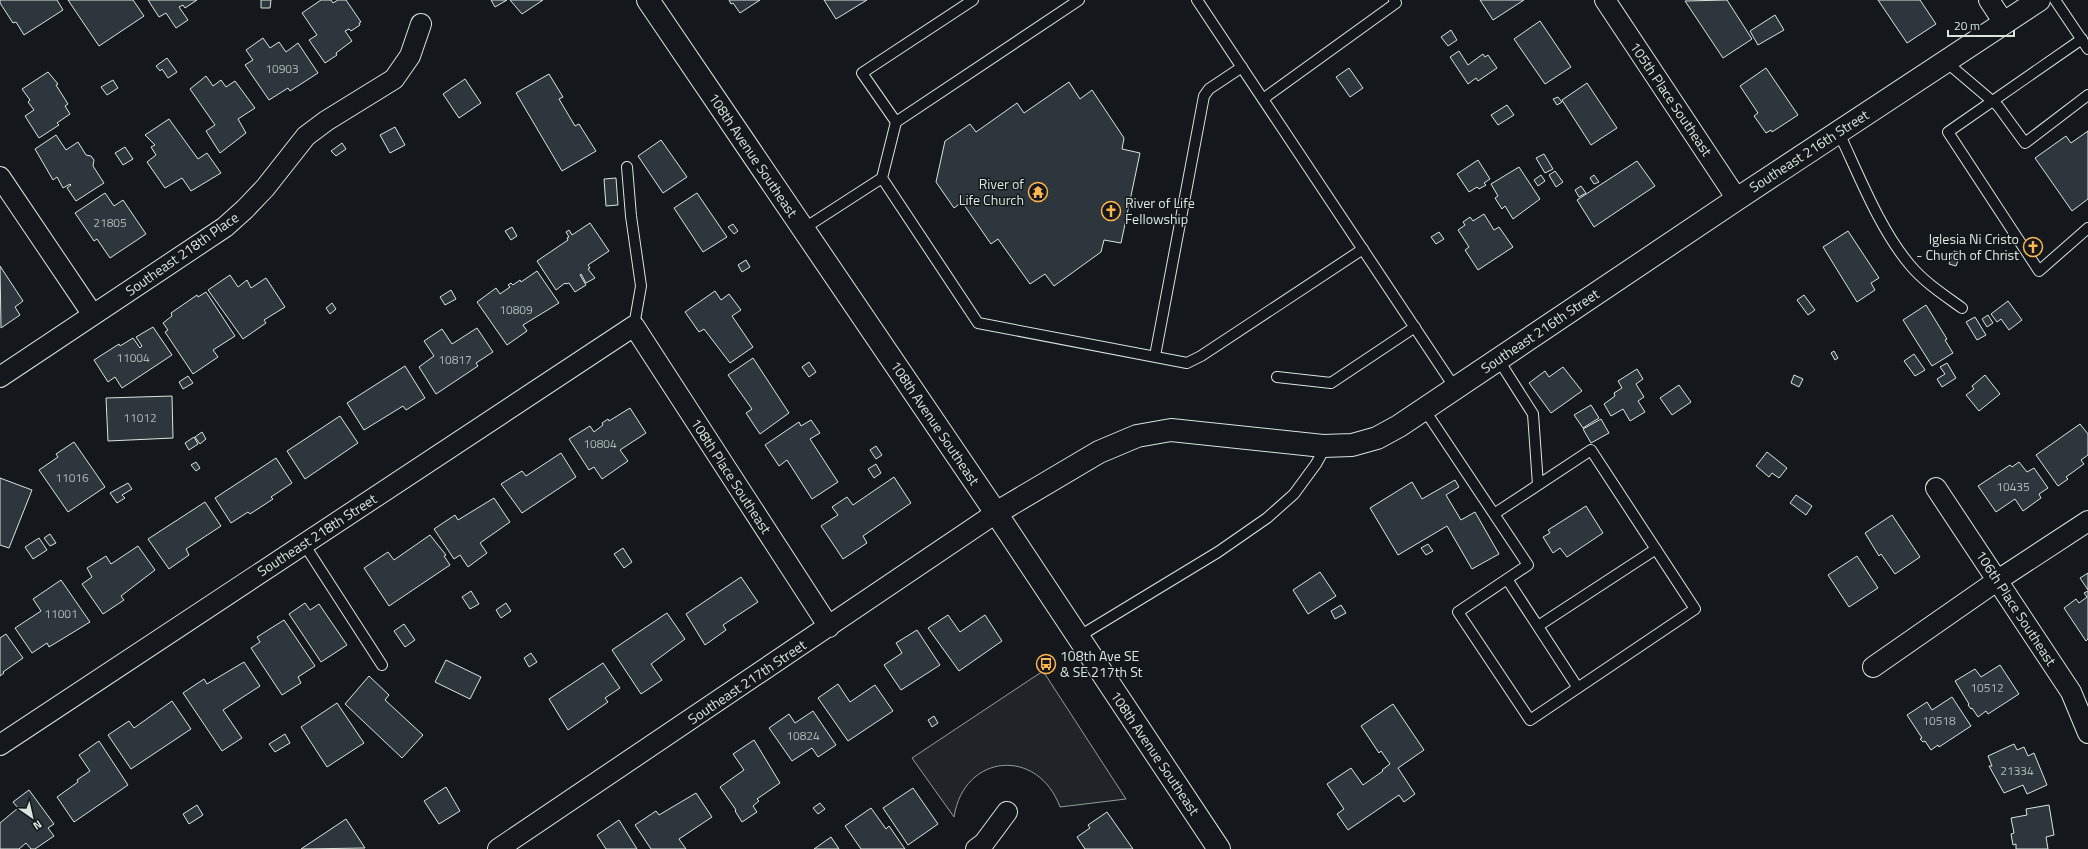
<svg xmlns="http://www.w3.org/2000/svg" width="2088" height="849" font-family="'Titillium Web',sans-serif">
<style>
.green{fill:#202428;stroke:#939e99}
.building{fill:#2c363c;stroke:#d8e6dc}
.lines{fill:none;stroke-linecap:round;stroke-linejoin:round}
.lane-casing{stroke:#d8e6dc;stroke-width:12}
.street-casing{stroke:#d8e6dc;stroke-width:22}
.secondary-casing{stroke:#d8e6dc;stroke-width:24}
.primary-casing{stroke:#d8e6dc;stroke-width:24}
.lane{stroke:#14181c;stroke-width:10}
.street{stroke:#14181c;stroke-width:20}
.secondary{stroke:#14181c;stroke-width:22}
.primary{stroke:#14181c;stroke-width:22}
.labels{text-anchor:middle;stroke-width:3;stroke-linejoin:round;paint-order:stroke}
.number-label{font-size:12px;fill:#adbab4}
.street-label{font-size:14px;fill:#d8e6dc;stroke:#14181c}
.poi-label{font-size:14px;fill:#d8e6dc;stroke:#14181c;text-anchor:end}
</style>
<rect width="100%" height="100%" fill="#14181c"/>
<!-- green -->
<path class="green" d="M1043,671L1126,799L1060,807C1038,747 964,753 954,817L912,758Z"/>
<!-- building -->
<path class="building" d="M0,0H57L63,10L24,35L16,22L13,23L0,3Z
M68,0H133L144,16L99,46Z
M148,0H197L185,8L183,5L179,7L188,20L176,28L166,13L159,17Z
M261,0H271L270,8H261Z
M321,0H331L333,3L338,0H346L361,22L359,23L360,25L351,31L349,29L345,31L352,41L336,53L337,55L325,63L309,40L317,35L302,13Z
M491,0H507L495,7Z
M510,0H543L522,14Z
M729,0H760L740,13L733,3L731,4Z
M824,0H867L836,19Z
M1480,0H1524L1493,20Z
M1727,0L1752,39L1723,58L1685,1Z
M1878,0H1920L1936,24L1907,43Z
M1775,15L1784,30L1758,45L1750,31Z
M1540,21L1571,67L1545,84L1514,39Z
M1451,30L1457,40L1448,46L1441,37Z
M263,38L270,48L279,42L286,52L298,43L318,73L290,91L288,88L269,100L245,65L253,60L246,50Z
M1459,51L1468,65L1483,54L1485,57L1488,55L1497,68L1478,81L1476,78L1468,84L1450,57Z
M167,58L177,72L168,78L162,69L160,71L156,66Z
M1349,68L1363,88L1350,97L1336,77Z
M1766,68L1798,115L1772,132L1771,130L1766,133L1754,116L1758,113L1740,86Z
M48,72L58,84L56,85L68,104L65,106L70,114L57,123L59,125L39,138L25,116L34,110L28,102L30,100L22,89Z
M549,74L563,97L559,99L575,126L579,124L596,151L562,171L516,93Z
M206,76L213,86L221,80L226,87L235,81L255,108L238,119L246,133L220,153L206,131L215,125L190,89Z
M465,79L481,103L459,118L443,94Z
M113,80L118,88L107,95L101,87Z
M1069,82L1080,99L1092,90L1124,138L1122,149L1140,153L1121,243L1104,240L1101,252L1054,286L1045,274L1030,284L998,239L991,244L962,202L954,208L936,182L945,141L970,124L976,132L1017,103L1024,113Z
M1587,83L1617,128L1591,145L1562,100Z
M1558,97L1562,102L1557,105L1553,99Z
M1507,105L1514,115L1498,125L1491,115Z
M169,119L198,159L207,153L221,173L191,191L182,178L165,188L147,162L156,155L151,147L155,145L145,135Z
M395,127L405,145L390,153L380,135Z
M2088,131V199L2072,211L2035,158L2066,136L2071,143Z
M56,135L66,150L78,142L86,155L91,156L94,160L93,166L104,183L76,201L67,188L71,185L70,184L63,188L57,177L53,180L35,149Z
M661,140L687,177L663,193L638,156Z
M342,143L346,149L336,156L331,151Z
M125,147L133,159L123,165L115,153Z
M1544,154L1553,169L1545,173L1536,158Z
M1478,160L1490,179L1484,183L1486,185L1479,189L1477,187L1469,192L1457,174Z
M1637,161L1655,186L1594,227L1577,200Z
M1519,167L1540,199L1513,219L1505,206L1502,209L1495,198L1498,196L1491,184Z
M1555,171L1563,182L1556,187L1549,175Z
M1541,175L1545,181L1538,186L1534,180Z
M1594,175L1599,182L1594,184L1590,178Z
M616,178L618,205L606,206L604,179Z
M1581,186L1586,193L1579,197L1575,190Z
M105,193L114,206L123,200L146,234L110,258L97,239L94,241L75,213Z
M697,193L727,237L703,252L674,208Z
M1484,214L1494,230L1499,227L1513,247L1478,270L1465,250L1469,247L1458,230L1465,225L1463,222L1470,217L1473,221Z
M590,223L609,251L588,265L590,268L588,269L595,278L586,283L581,274L580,275L586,285L575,292L569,283L566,284L565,283L556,290L537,261L568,240L567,238L569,237L566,232L569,230L572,235Z
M733,224L738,231L734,234L728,227Z
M512,227L517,236L511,240L505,231Z
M1848,231L1879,278L1871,283L1875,290L1857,302L1823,247Z
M1439,232L1444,239L1436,244L1431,237Z
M1954,251L1961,253L1956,266L1949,264Z
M746,260L750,267L742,272L738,265Z
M0,266L23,301L15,307L20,315L1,328Z
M537,271L559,303L523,325L527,331L507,345L477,302L496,288L500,294L510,287L508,285L511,283L513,285L520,280L521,282Z
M230,275L238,287L247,280L251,288L266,278L285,307L264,320L266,323L243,339L208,290Z
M451,290L456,299L445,305L440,297Z
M715,291L721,300L729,294L741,310L732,316L753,347L730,363L704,329L699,332L685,312Z
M206,292L235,336L213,350L218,357L193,374L165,332L168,330L163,323L172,316L171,313L197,295L198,297Z
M1804,295L1815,310L1808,315L1797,300Z
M2008,301L2022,320L2009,330L2001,319L1997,322L1991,314Z
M332,303L336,309L330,314L326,308Z
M1926,305L1947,339L1945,340L1953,353L1932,366L1903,320Z
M1988,315L1993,323L1987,327L1982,319Z
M1975,317L1986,335L1977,340L1966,322Z
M153,327L172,355L122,388L115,377L108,382L94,360L119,344L120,346L133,338L140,348L142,346L136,337Z
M477,328L493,352L476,363L478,366L436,394L419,367L434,356L424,341L442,329L452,344Z
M1834,351L1838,358L1835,360L1831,353Z
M1914,354L1925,370L1915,376L1904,361Z
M753,358L789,413L760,434L746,413L752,409L728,375Z
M809,362L816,372L809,377L802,367Z
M1947,363L1956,378L1942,387L1937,379L1945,374L1940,367Z
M405,366L425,398L406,410L403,406L364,430L347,403Z
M1563,367L1582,391L1551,413L1529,383L1545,371L1549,377Z
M1637,369L1643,379L1636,384L1644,397L1638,401L1645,412L1630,421L1623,409L1611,416L1604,404L1615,396L1614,393L1622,388L1618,381Z
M1794,375L1803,379L1799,387L1791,383Z
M1985,375L2000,394L1979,411L1966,395L1974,389L1972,386Z
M188,376L193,383L183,389L179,382Z
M1679,385L1691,402L1672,415L1660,398Z
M172,396L173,438L108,441L106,398Z
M1591,405L1599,418L1583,428L1574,415Z
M630,408L646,433L620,450L628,461L602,479L594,467L589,470L569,439L590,426L594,432L603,425L602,423L608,419L609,421Z
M340,416L358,443L305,479L287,451Z
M1601,419L1609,433L1591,443L1583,429Z
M811,420L820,433L810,439L838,482L812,499L787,460L779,466L765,445L799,422L801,426Z
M2080,424L2088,434V455L2081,460L2084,464L2066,477L2068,479L2058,486L2036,455Z
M202,432L206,439L200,444L195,437Z
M194,437L198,444L189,450L185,443Z
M74,442L105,487L68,512L39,470L58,457L56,454Z
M876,446L882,455L876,459L870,450Z
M1767,452L1787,468L1779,478L1772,473L1769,477L1756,466Z
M561,453L576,477L522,513L501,484L522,471L526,476Z
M276,458L292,483L271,497L273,499L250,514L248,512L231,523L215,498Z
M196,462L200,468L196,471L191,465Z
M2019,462L2027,472L2034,468L2048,488L2039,494L2041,498L2023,511L2015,499L1996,512L1978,486L2010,465L2012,467Z
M876,464L881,473L874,478L868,469Z
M894,477L911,503L863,536L867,543L843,559L821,526L838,515L832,507L847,497L853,505Z
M0,478L32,490L9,548L0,545Z
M1455,480L1459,487L1446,495L1461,520L1475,512L1499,554L1472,569L1447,526L1398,555L1370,508L1412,482L1422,499Z
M128,483L132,489L122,495L125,498L117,503L110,493Z
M1796,495L1812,506L1806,515L1790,503Z
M494,498L510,522L480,543L487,553L468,567L460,555L454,559L434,529L455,515L458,520Z
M205,502L221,526L186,549L189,555L169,569L148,539Z
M1586,506L1603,533L1567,557L1560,548L1553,553L1543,537L1550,533L1548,530Z
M1892,515L1920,557L1895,574L1881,554L1879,556L1865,533Z
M50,534L56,543L50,546L44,538Z
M430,535L446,555L444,556L450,565L389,606L364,568L388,552L394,560Z
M39,538L47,550L33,559L25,547Z
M1428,544L1433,551L1426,555L1421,548Z
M138,546L155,570L121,596L124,600L103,614L82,584L92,577L87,568L106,556L111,564Z
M623,548L632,562L624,568L614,554Z
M1857,556L1878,588L1849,607L1828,575Z
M1320,572L1336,596L1308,614L1293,590Z
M2088,573V590L2080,578Z
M741,577L758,602L723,625L726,630L705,645L686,614Z
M61,580L90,622L49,647L47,643L32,653L15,628L41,611L33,599Z
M471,591L479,604L470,609L462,597Z
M2088,591V639L2086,641L2064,608L2076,599L2079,603L2087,597L2084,593Z
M305,603L310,610L319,604L347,645L321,662L289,614Z
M506,603L511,611L501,618L496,610Z
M1341,605L1346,613L1335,619L1331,611Z
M667,613L685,639L651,664L662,680L641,694L612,650Z
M948,615L960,632L985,615L1002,641L959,671L928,628Z
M284,620L315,666L298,677L301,683L282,695L251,648L260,642L257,637Z
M404,624L415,640L405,647L394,631Z
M917,630L940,665L901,690L884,665L902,653L896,643Z
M6,634L23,658L3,672L4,673L0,676V638Z
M531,653L537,662L529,667L524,658Z
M446,660L481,677L470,699L435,682Z
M244,662L260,686L223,710L242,738L222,751L183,693L204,679L207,684Z
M603,663L620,688L605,698L608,702L568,730L549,699Z
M2000,665L2019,694L1988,714L1986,711L1978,717L1972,708L1971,709L1968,705L1969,704L1955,681L1975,669L1981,677Z
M369,676L389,695L385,700L423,735L402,758L345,704Z
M838,684L850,702L875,685L893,711L848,741L818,698Z
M1952,697L1971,726L1939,747L1938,745L1931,750L1925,741L1923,742L1920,739L1922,738L1907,715L1927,702L1932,710Z
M172,701L191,729L131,769L108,735L129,721L134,728Z
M337,703L364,743L327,767L301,727Z
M1393,704L1424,750L1398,768L1415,794L1404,802L1399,795L1348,830L1337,814L1344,809L1327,784L1351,768L1363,785L1383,771L1382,770L1390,764L1381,751L1379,753L1361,726Z
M813,711L836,745L818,757L812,748L792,761L769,728L789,714L795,723Z
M934,716L938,723L932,727L928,720Z
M285,734L290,743L275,752L269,744Z
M754,740L780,783L757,799L759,801L753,806L757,812L742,822L735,811L736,810L720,787L744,770L733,754Z
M99,741L128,785L74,822L57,797L78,782L77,780L90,771L79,755Z
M2014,744L2017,750L2024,747L2028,756L2034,753L2047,785L2027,794L2023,785L2004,793L1989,766H1992L1988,756Z
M446,787L460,811L439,824L424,801Z
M913,788L938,824L908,845L883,808Z
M29,790L54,824L48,828L54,836L35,849H31L26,843L19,849H0V823L18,808L13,802Z
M696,793L712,817L679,839L686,849H651L635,825L656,811L659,815Z
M820,803L825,809L818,814L813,808Z
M197,805L203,815L189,824L183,814Z
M2049,805L2054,835L2046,837L2048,849H2016V844L2013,845L2011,834L2014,833L2011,818L2027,815L2026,809Z
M871,808L886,829L889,826L905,849H861L845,826Z
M1107,812L1133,849H1085L1077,837L1090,828L1088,825Z
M346,819L365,848L301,849Z
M619,820L637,849H606L597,835Z
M831,837L839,849H814Z"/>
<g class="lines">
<!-- lane casing -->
<g class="lane-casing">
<path id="lane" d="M1197,0L1455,388
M2055,0L2088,49
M2082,39L1948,132L2039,271L2088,228
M1945,61L1998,106L2025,143L2088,95
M1263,99L1396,3L1394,0
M896,122L862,73L973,0
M1838,131C1859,175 1879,228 1910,265C1924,282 1944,295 1962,308
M627,167L631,216L641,286L634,326
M882,178L978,323L1187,363L1201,356L1363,249
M803,229L882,178L896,122L1079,0
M1155,356L1204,96L1209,89L1242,67
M1498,359L1533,414L1538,485
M1277,377L1331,383L1415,327
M1424,409L1528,565L1458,612L1530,720L1695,609L1591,450L1494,514
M304,544L382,665
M1507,579L1578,688
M1538,626L1656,549
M1078,637L1218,552L1267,518L1294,494L1316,464L1326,446"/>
</g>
<!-- street casing -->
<g class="street-casing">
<path id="street" d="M1605,0L1737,199
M1989,0L2004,23
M0,177L93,315
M0,377L225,227L245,209L265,188L306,136L326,121L394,79L410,56L421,24
M1936,488L2071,692L2088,733
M1873,667L1998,580L2088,521
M0,745L634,326L829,627
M498,849L996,513
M976,849L984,843L1007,812"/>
</g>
<!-- secondary casing -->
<g class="secondary-casing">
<path id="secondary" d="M996,513L1099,452L1137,436L1171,430L1323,446L1352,445L1377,438L1399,426L1737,199L2039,0"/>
</g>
<!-- primary casing -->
<g class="primary-casing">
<path id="primary" d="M648,0L996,513L1219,849"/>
</g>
<!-- lane -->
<use href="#lane" class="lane"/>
<!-- street -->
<use href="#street" class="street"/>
<!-- secondary -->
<use href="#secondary" class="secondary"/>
<!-- primary -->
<use href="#primary" class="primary"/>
</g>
<!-- icons -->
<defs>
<g id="temple-ring" transform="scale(1)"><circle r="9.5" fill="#14181c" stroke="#ffb74d" stroke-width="1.5"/><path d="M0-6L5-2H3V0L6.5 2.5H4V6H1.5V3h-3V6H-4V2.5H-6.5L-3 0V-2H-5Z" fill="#ffb74d"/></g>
<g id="church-ring" transform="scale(1)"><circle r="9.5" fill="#14181c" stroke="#ffb74d" stroke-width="1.5"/><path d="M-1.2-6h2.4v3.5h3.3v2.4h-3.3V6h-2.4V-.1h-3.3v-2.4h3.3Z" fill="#ffb74d"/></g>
<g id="bus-ring" transform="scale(1)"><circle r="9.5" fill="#14181c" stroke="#ffb74d" stroke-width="1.5"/><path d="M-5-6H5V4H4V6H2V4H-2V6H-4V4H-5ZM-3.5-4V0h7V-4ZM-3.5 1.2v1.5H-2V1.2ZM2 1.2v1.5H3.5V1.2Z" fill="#ffb74d"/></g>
</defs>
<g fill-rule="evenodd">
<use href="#temple-ring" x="1038" y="192"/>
<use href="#church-ring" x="1111" y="211"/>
<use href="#church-ring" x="2033" y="247"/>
<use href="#bus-ring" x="1046" y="664"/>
</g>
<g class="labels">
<!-- number labels -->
<g class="number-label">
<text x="282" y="73">10903</text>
<text x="110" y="227">21805</text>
<text x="516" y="314">10809</text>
<text x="133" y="362">11004</text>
<text x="455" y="364">10817</text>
<text x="140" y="422">11012</text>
<text x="600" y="448">10804</text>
<text x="72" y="482">11016</text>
<text x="2013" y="491">10435</text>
<text x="61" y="618">11001</text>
<text x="1987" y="692">10512</text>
<text x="1939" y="725">10518</text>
<text x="803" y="740">10824</text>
<text x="2017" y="775">21334</text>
</g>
<!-- street labels -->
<g class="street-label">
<text transform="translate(1671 99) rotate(56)" y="5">105th Place Southeast</text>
<text transform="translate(1809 151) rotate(-33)" y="5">Southeast 216th Street</text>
<text transform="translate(753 155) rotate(56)" y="5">108th Avenue Southeast</text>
<text transform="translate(182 254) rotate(-35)" y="5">Southeast 218th Place</text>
<text transform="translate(1540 331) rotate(-34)" y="5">Southeast 216th Street</text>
<text transform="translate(935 423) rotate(56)" y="5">108th Avenue Southeast</text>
<text transform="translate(731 476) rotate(57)" y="5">108th Place Southeast</text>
<text transform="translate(317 535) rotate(-33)" y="5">Southeast 218th Street</text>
<text transform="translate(2016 608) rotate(57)" y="5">106th Place Southeast</text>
<text transform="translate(747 682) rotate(-34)" y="5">Southeast 217th Street</text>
<text transform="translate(1155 753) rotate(56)" y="5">108th Avenue Southeast</text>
</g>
<!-- poi labels -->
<g class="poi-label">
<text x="1024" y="189">River of<tspan x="1024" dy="16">Life Church</tspan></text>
<text x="1125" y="208" text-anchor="start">River of Life<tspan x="1125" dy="16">Fellowship</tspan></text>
<text x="2019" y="244">Iglesia Ni Cristo<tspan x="2019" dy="16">- Church of Christ</tspan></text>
<text x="1060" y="661" text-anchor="start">108th Ave SE<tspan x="1060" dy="16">&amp; SE 217th St</tspan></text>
</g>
</g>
<!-- north arrow -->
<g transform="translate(32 817) rotate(146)" stroke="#14181c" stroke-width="3" paint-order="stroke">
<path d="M0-3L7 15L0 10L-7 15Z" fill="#d8e6dc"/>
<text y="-6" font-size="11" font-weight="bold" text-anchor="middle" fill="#d8e6dc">N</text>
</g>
<!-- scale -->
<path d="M1948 30v6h66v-6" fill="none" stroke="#d8e6dc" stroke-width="2"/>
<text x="1954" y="30" font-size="12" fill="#d8e6dc" stroke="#14181c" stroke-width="3" paint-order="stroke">20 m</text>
</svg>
